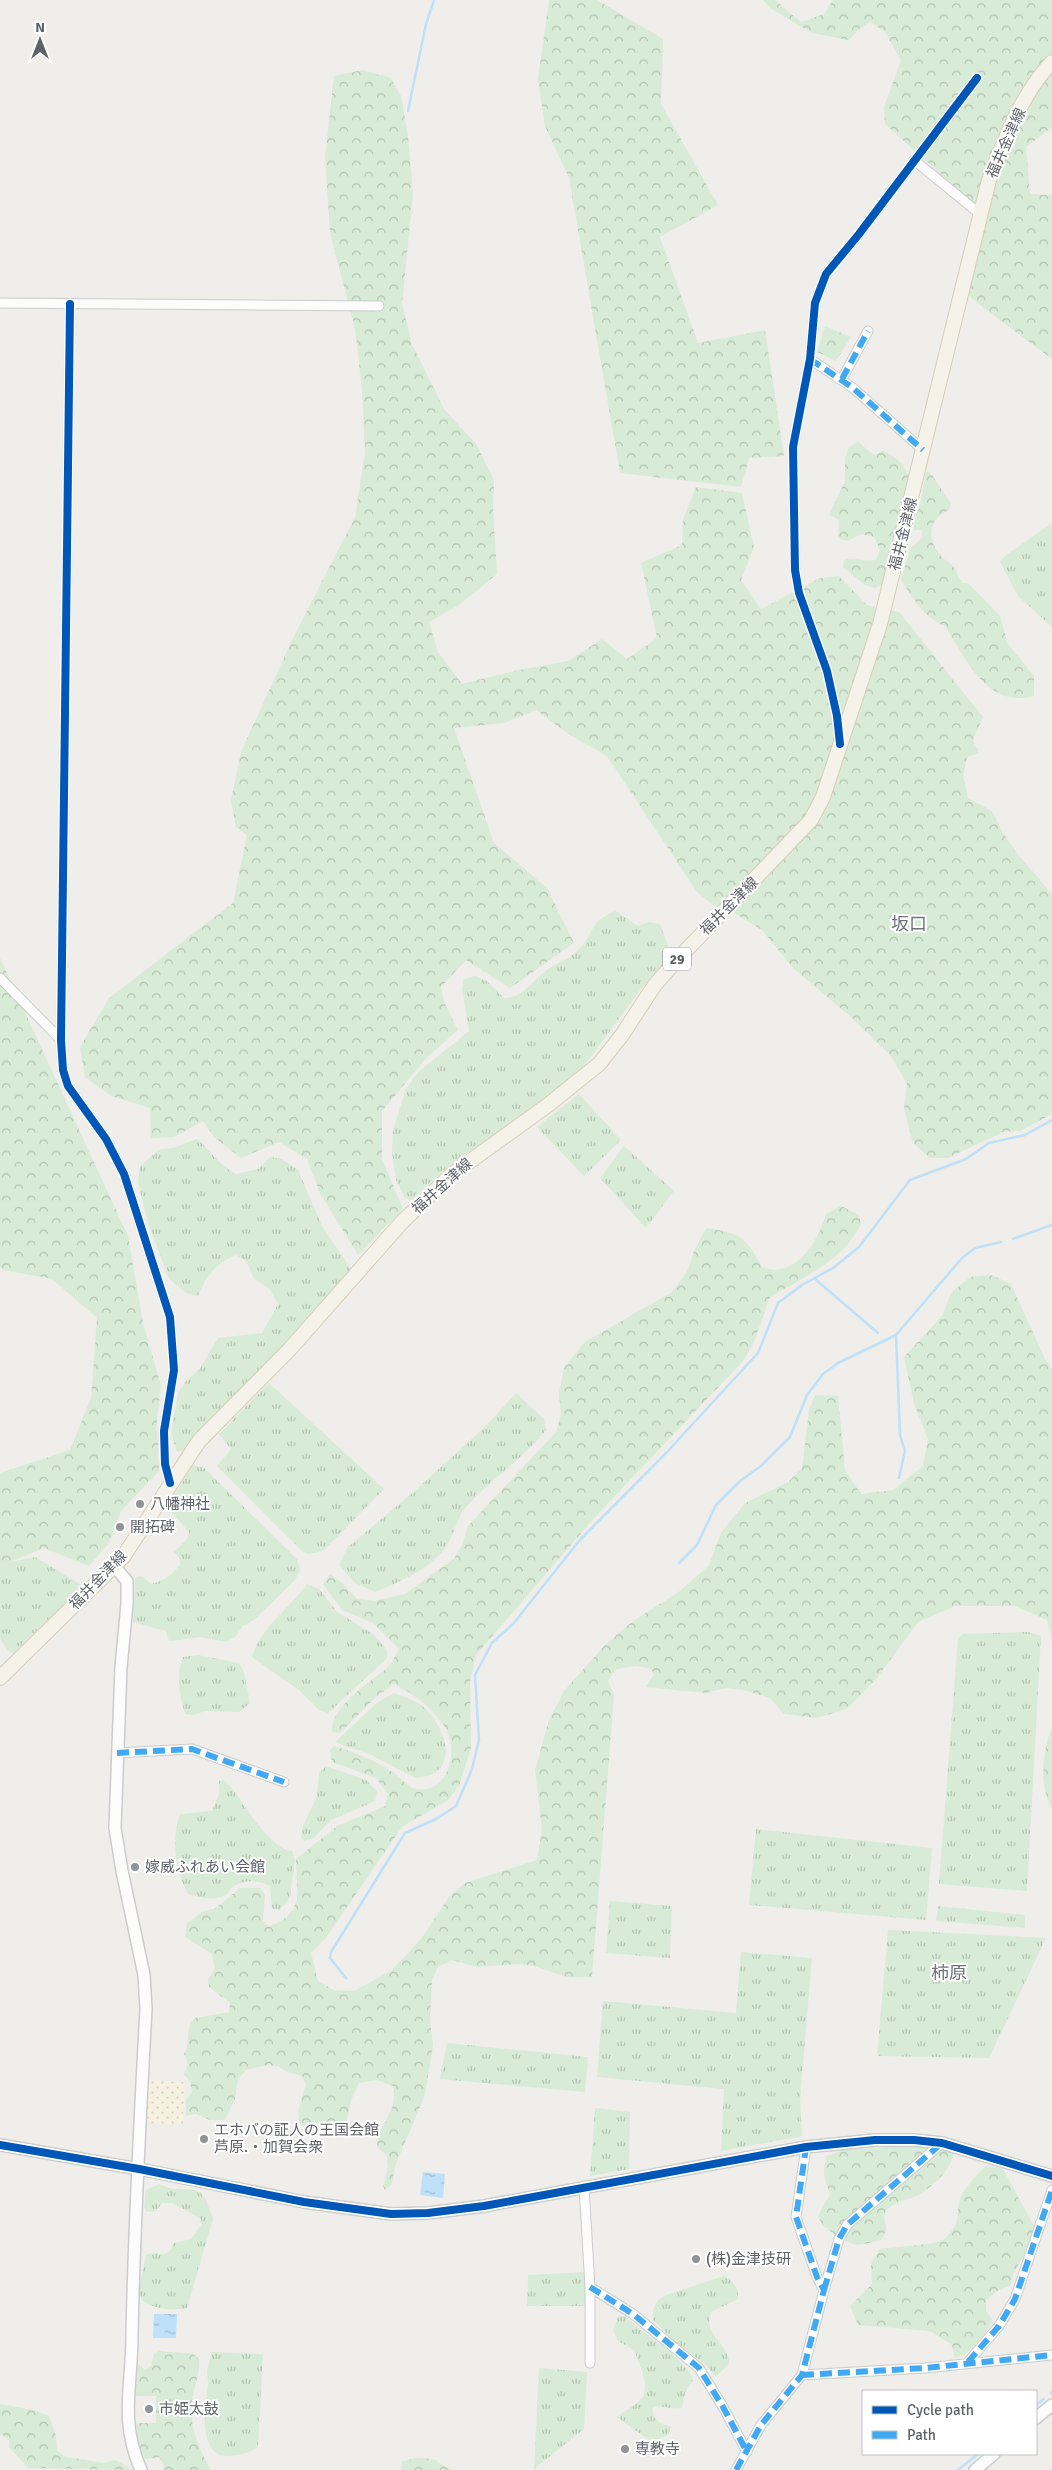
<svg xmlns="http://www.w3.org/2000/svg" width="1052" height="2470" font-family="Signika,'Noto Sans JP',sans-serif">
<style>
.grass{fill:url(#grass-tufts)}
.forest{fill:url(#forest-crowns)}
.sand{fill:url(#sand-dots)}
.water{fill:url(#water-ripples)}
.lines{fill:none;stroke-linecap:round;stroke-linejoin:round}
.stream{stroke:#bfe0f9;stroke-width:2.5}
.minor-casing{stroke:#cbcccc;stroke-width:11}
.tertiary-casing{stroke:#cbcccc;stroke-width:14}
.primary-casing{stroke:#d7ceb8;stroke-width:16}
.minor{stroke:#fdfcfc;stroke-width:9}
.tertiary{stroke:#fdfcfc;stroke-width:11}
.primary{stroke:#f4f2e9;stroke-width:14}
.quiet{stroke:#3fa9f5;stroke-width:6;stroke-dasharray:12 6;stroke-linecap:butt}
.cycleway-casing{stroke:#fff;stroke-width:11}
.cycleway{stroke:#0057b8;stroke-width:8}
.poi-dot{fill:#919496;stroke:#fff;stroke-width:2}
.labels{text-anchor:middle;stroke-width:4;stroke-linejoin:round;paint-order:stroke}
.shield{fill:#fff;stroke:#8f9295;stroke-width:1}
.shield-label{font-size:14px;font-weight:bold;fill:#5f6368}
.street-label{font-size:15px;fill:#5f6368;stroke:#fff}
.poi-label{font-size:15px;fill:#5f6368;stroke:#fff;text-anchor:start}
.quarter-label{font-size:18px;fill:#70757a;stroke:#fff}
</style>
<defs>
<pattern id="grass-tufts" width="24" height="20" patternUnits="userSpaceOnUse" patternTransform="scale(1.25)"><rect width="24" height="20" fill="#d8ebd6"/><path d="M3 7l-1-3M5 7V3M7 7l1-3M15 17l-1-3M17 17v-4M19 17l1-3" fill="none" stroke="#b2c2b1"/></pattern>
<pattern id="forest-crowns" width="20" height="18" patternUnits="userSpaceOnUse" patternTransform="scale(1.25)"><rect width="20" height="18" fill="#d8ebd6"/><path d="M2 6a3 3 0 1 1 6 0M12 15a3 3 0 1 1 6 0" fill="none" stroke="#b2c2b1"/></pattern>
<pattern id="sand-dots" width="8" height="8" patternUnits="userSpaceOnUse" patternTransform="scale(1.25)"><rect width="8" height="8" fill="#f6f1e1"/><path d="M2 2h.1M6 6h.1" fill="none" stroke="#d5d1c4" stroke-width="1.8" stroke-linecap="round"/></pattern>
<pattern id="water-ripples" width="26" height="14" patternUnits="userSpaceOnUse" patternTransform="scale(1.25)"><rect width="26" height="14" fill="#bfe0f9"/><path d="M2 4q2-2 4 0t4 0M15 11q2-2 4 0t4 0" fill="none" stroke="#9eb9cd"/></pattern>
</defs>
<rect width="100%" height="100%" fill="#efeeea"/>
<!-- grass -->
<path class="grass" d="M1052,523V627L1018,596L1000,562L1005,556Z
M616,911L638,926L649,922L660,924L671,954L644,985L584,1066L548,1097L441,1172L411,1201L404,1196L396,1180L392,1152L393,1130L406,1089L417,1073L469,1031L462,989L464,979L475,976L487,981L504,998C522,999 534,979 548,969C557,963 569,959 577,951C595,936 587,921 616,911Z
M579,1094L621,1140L584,1176L537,1127Z
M197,1139C211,1151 220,1166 236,1174L258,1169L270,1157L282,1159L298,1170L322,1226L351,1269L280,1352L234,1395L193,1438L184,1450L177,1452L171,1433L178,1393L186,1381L199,1370L218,1338L262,1333L278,1304L269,1288L254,1279L246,1261L236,1255C216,1263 206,1276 198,1296L186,1293L169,1279L148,1223L138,1182L140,1166L160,1149L173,1148Z
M624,1146L674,1191L646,1228L600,1178Z
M269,1383L384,1489L323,1551L308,1554L303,1552L217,1466L231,1449L219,1434Z
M516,1393L544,1419L546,1430C523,1459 491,1479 466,1507C457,1517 455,1533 447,1545C434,1567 398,1583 375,1592L355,1583L339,1565L347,1548L417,1489L487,1425Z
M193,1465L204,1468L297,1559L300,1570L295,1580L254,1620L243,1626L235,1637L226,1642L200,1637L169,1641L166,1631L133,1622L135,1578L141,1576L152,1584C165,1580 171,1576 180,1565L179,1557L174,1552L187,1539L189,1532L167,1507Z
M35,1557L83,1586L13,1653L8,1651L0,1638V1564Z
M307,1584L319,1589L337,1612L373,1634L387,1650V1658L328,1713L319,1710L299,1690L252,1657C260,1628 290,1608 307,1584Z
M1028,1632L1041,1636L1027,1891L939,1884L958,1638L963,1634Z
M198,1655L239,1663L244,1672L250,1703L239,1712L205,1711L194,1715L185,1714C180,1695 175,1677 183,1657Z
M394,1693C404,1697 414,1700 422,1706C439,1719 458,1757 435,1773C430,1776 421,1777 416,1778L369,1754L337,1743L336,1741L377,1703Z
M326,1766L366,1780L377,1791L375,1801L331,1820L314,1838L304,1841L301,1838L303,1826L317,1796L319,1773Z
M224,1780L231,1787C245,1805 270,1849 292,1851L295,1860L290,1897L279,1911L272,1908L270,1886C258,1880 244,1879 232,1887C229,1890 227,1894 224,1896C212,1901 199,1897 188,1894C175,1870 171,1839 180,1814L212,1811L219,1794V1781Z
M756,1829L932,1848L926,1920L749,1905Z
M610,1901L672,1906L670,1958L606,1953Z
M938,1906L1025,1915V1928L936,1921Z
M888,1930L1046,1938L989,2058L877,2056Z
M741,1952L812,1958L800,2098L802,2136L721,2151L724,2089L597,2077L603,2001L736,2013Z
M447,2043L588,2057L585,2092L440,2079Z
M595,2108L630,2112L629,2169L590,2176Z
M159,2184L172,2189H191L200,2192L206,2200L213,2219L187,2308C173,2311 151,2309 141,2299L139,2290L146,2255C159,2248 166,2263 174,2243L191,2239L201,2225V2219L172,2203H162L156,2211L146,2212L144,2206L146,2190Z
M586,2272L587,2306H527L528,2275Z
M724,2276C734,2281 739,2288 738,2299L711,2312C702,2335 729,2343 729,2363L716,2377L707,2366L674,2341L653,2320C653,2307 654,2302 666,2295Z
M625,2316C643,2334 685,2357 693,2380L685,2393L682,2408C671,2410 664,2405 653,2407C652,2422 660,2422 671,2427L668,2435L656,2440L646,2438L617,2417C624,2411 633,2407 639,2401C653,2389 639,2364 634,2350L618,2341L613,2330L618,2317Z
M212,2352L263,2354L258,2447C249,2453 240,2455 229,2456C197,2458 205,2406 208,2386C209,2381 207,2376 207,2371C208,2365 210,2358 212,2352Z
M539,2368L587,2372L584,2429L534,2469Z"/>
<!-- forest -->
<path class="forest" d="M549,0H597L663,39L661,104L718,205L660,237L698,343L765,330L784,456L749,458L741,487L620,473L569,178L545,126L538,79Z
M763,0H775L801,22L824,14L833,0H1052V127L1026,147L1030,194L1052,195V359L967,295L978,247L988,217L885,124L884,107L901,60L885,32L870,22L859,29L849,40L812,33L770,8Z
M362,70L391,78L401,96L408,135L413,195L402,303L412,344L444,409L476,444L494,480L493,507L497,574L459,605L429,622L438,652L462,684L514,671L568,661L602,639L627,659L657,638L641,563L682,545L683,519L696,487L742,493L754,547L741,580L761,609L820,578L839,576L867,605L899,612L983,717L973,740L979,753L967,757L963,776L968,798L992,811L1003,833L1016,852L1052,894V1114L1020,1131L1003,1132L948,1158H930L913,1143L904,1108L907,1084L891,1056L850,1016L794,969L762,930L731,911L713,905L697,892L607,756L567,733L536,710L504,723L454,728L494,843L547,888L574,943L510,988L466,960L441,987L444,1002L458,1030L427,1057L382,1111V1159L403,1209L358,1255L320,1193L307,1159L279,1142L241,1158L214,1137L203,1121L174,1137L151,1138L150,1108L111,1096L85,1077L80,1047L109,998L233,903L247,835L236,827L231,800L241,752L292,640L355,517L365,453L362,389L355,329L330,233L325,157L334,76Z
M825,326L851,337L836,361L817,352Z
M858,442L874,455L883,451C894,455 907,466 909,478C912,494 901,509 897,523C892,543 888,564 884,584L875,588L865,585L843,567L844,560C854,557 865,562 876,560L880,550L874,537L862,534L847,541L838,538L839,520L829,515L845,481V458L849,447Z
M926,472H930L951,504L949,510C928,519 926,539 941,556C944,560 950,562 953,566C957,572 958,578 963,583L969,584L1000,616L1008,644L1034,676V696C987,709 966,659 945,626C926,620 912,597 901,580L910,549L923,537L922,530H914V521L921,501Z
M0,958L128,1236L143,1323L161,1386L157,1418L159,1471L121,1511L109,1543L89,1566L44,1548L0,1566V1473L70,1450L91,1398L97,1318L52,1279L3,1270L0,1267Z
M841,1206L859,1215L861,1224C843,1261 804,1277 770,1297L754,1342L744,1360L595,1517L476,1655L470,1682L471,1748L459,1786L448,1800L402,1827L325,1939L311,1953L318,1981L334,1990L354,1991L392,1970L421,1939L449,1897L465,1883L537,1860L542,1830L535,1770L549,1720L564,1691L605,1645L632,1622L680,1591L709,1565L721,1533L745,1503L788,1482L802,1468L809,1410L815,1395L838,1396L845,1470L861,1494L893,1490L923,1466L928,1439L914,1404L904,1357L942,1316L951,1293L970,1277L991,1275L1011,1284L1045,1359L1052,1369V1642L1047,1620L1015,1606H955L918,1622L877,1678L847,1709L817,1718L784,1714L770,1698L743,1690L726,1688L706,1693L646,1687L654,1674L651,1669L637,1666L616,1669L608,1681L614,1695L592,1977H567L534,1966L518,1964L478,1967L452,1960L438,1967L432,1979L430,2021L433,2045L425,2095L395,2166L392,2184L385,2190L383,2186L388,2168L387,2155L377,2147C378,2122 399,2113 393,2086L377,2080L359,2083L351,2100L345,2130C330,2132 313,2131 299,2123L298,2111L306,2084L302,2076L287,2072L277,2066L267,2065L246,2070L238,2079L235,2099L225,2120H210L196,2114L186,2116V2100L192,2092L190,2082L184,2074L188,2064L184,2054C191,2043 184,2029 195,2018L229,2012L230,2003L209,1987L208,1979L215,1970L212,1954L185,1937L187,1923L202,1912L216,1908L240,1888H260L265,1895L263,1921L269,1927C307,1911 296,1891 296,1859L337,1826L385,1806L388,1794L376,1778L332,1762L330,1750L334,1746C355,1752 376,1761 394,1773C400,1777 408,1787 415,1789C448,1795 459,1752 446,1729C433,1708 416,1695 394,1684L377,1696L340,1733L332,1732C329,1709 367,1684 383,1671C390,1667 395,1656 399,1649L373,1623L342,1610L323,1584L330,1574L343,1584L357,1599L375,1601L405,1594L454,1559L463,1543L467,1527L556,1432L561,1414L559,1393L564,1368L585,1342L672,1292L687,1272L694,1251L706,1228C742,1234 744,1235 762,1267C795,1280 818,1242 826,1214Z
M1052,1727V1808C1038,1785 1043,1750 1052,1727Z
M922,2145L954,2152C951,2170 933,2187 918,2195C902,2203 876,2203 887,2229L881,2240C853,2247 856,2247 833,2233C824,2227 822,2225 818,2216L830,2194C825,2181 821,2170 827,2156L844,2150Z
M988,2165L1003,2169L1035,2228L1031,2244L1014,2272L1010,2286L1000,2289L986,2300V2311L993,2320C984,2335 973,2354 955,2358L952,2345L930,2331L858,2325L850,2306L872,2284L871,2264L880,2249L928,2244L944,2240C948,2235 953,2230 956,2224C959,2217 957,2208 959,2201C963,2190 979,2171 988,2165Z
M160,2351L193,2354L199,2359C201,2373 193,2387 192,2402C189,2426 199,2450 211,2470H163L164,2465L159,2457L145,2459L139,2450L136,2423H156V2396H135V2370L139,2364L145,2370L151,2366L154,2353Z
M0,2404L34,2410L49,2416L56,2436L57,2451L66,2457L104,2463L115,2460L133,2470L28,2468L9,2447L10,2441L0,2433Z
M417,2458L433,2459L452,2470H401L402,2461Z"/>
<!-- sand -->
<path class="sand" d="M146,2080L185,2082L183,2125L147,2123Z"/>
<!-- water -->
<path class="water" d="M423,2172L445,2174L443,2198L420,2195Z
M154,2314H177L176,2338H153Z"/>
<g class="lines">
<!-- stream -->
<path class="stream" d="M408,111L426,24L434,0
M1013,1239L1052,1225
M815,1279L878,1333
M899,1478L905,1451L900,1435L896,1335L962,1258L975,1248L1001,1242
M679,1563L697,1545L716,1505L740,1481L761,1466L790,1437L807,1395L823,1374L838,1363L896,1335
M346,1978L330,1958L331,1952L405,1833L436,1819L456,1806L472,1769L479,1740L475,1675L492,1643L513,1624L579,1541L667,1452L758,1353L778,1303L802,1285L833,1268L859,1247L910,1180L966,1159L989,1143L1025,1135L1052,1120
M1051,2393L1052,2392
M1036,2405L1044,2399
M958,2470L978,2454"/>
<!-- minor casing -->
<g class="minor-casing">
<path id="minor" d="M914,160L980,214
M0,303L379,306
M70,304L61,1040L63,1070L68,1086L106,1139L124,1174L170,1317L174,1370L164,1431L165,1464L170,1483
M810,359L853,388L923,450
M842,379L868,331
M839,739L837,716L827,671L799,593L795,570L793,447L810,359L815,303L826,274L859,234L977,78
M0,978L61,1040
M117,1753L192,1749L284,1782
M584,2186L590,2287V2363
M590,2287L633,2314L699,2368L723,2407L747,2452
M824,2290L839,2239L847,2225L942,2143
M968,2362L999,2326L1015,2299L1052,2190
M802,2375L925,2368L1052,2355
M736,2470L761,2425L802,2375L824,2290L817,2277L796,2217L806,2147"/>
</g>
<!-- tertiary casing -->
<g class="tertiary-casing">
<path id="tertiary" d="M114,1566L127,1581V1604L121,1667L115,1828L122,1871L144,1975L146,2009C140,2118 134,2227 132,2336C132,2387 119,2420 141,2470
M0,2145L139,2169L304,2202L391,2214L428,2213L484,2206L806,2147L875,2140H914L942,2143L1052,2176
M1036,2418L1052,2405
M975,2470L994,2454"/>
</g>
<!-- primary casing -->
<g class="primary-casing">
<path id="primary" d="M0,1678L123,1557L199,1441L290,1349L402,1222L451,1175L548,1105L599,1064L622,1035L654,986L674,963L811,820L823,797L880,624L989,180C1005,140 1021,94 1052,62"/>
</g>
<!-- minor -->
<use href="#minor" class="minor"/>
<!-- tertiary -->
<use href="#tertiary" class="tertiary"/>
<!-- primary -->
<use href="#primary" class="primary"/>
<!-- quiet -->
<path class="quiet" d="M810,359L853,388L923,450
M842,379L868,331
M117,1753L192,1749L284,1782
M590,2287L633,2314L699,2368L723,2407L747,2452
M824,2290L839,2239L847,2225L942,2143
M968,2362L999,2326L1015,2299L1052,2190
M802,2375L925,2368L1052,2355
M736,2470L761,2425L802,2375L824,2290L817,2277L796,2217L806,2147"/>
<!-- cycleway casing -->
<g class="cycleway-casing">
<path id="cycleway" d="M70,304L61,1040L63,1070L68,1086L106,1139L124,1174L170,1317L174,1370L164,1431L165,1464L170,1483
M840,744L837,716L827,671L799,593L795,570L793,447L810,359L815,303L826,274L859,234L977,78
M0,2145L139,2169L304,2202L391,2214L428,2213L484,2206L806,2147L875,2140H914L942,2143L1052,2176"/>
</g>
<!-- cycleway -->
<use href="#cycleway" class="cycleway"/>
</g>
<!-- markers -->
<g class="poi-dot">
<circle cx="140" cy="1504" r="5"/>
<circle cx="120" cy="1527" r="5"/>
<circle cx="135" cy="1867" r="5"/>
<circle cx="204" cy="2139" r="5"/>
<circle cx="696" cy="2259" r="5"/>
<circle cx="149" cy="2409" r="5"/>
<circle cx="625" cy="2449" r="5"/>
</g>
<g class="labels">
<!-- shield labels -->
<rect class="shield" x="663" y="947.5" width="28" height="23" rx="4"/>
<g class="shield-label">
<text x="677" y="964">29</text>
</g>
<!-- street labels -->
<g class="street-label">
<text transform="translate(1006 143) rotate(-66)" y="5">福井金津線</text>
<text transform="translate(903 534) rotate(-76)" y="5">福井金津線</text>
<text transform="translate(729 906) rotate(-45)" y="5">福井金津線</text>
<text transform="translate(442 1186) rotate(-42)" y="5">福井金津線</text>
<text transform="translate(98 1580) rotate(-46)" y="5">福井金津線</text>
</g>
<!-- poi labels -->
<g class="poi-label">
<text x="150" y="1509">八幡神社</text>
<text x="130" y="1532">開拓碑</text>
<text x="145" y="1872">嫁威ふれあい会館</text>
<text x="214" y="2135">エホバの証人の王国会館<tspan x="214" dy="17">芦原.・加賀会衆</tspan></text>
<text x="706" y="2264">(株)金津技研</text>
<text x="159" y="2414">市姫太鼓</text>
<text x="635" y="2454">専教寺</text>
</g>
<!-- quarter labels -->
<g class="quarter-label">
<text x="909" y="930">坂口</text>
<text x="949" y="1979">柿原</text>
</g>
</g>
<!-- legend -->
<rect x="862" y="2390" width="175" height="65" fill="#ffffff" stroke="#bfc1c3"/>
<rect x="872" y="2406" width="25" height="8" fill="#0057b8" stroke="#bfc1c3"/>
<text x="907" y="2415" font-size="15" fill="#5f6368">Cycle path</text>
<rect x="872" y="2431" width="25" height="8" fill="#3fa9f5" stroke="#bfc1c3"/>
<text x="907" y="2440" font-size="15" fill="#5f6368">Path</text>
<!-- north arrow -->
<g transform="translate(40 40)" stroke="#ffffff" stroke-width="4" paint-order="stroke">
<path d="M0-4L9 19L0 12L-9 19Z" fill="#5f6368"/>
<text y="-8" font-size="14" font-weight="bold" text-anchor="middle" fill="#5f6368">N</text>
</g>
</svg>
